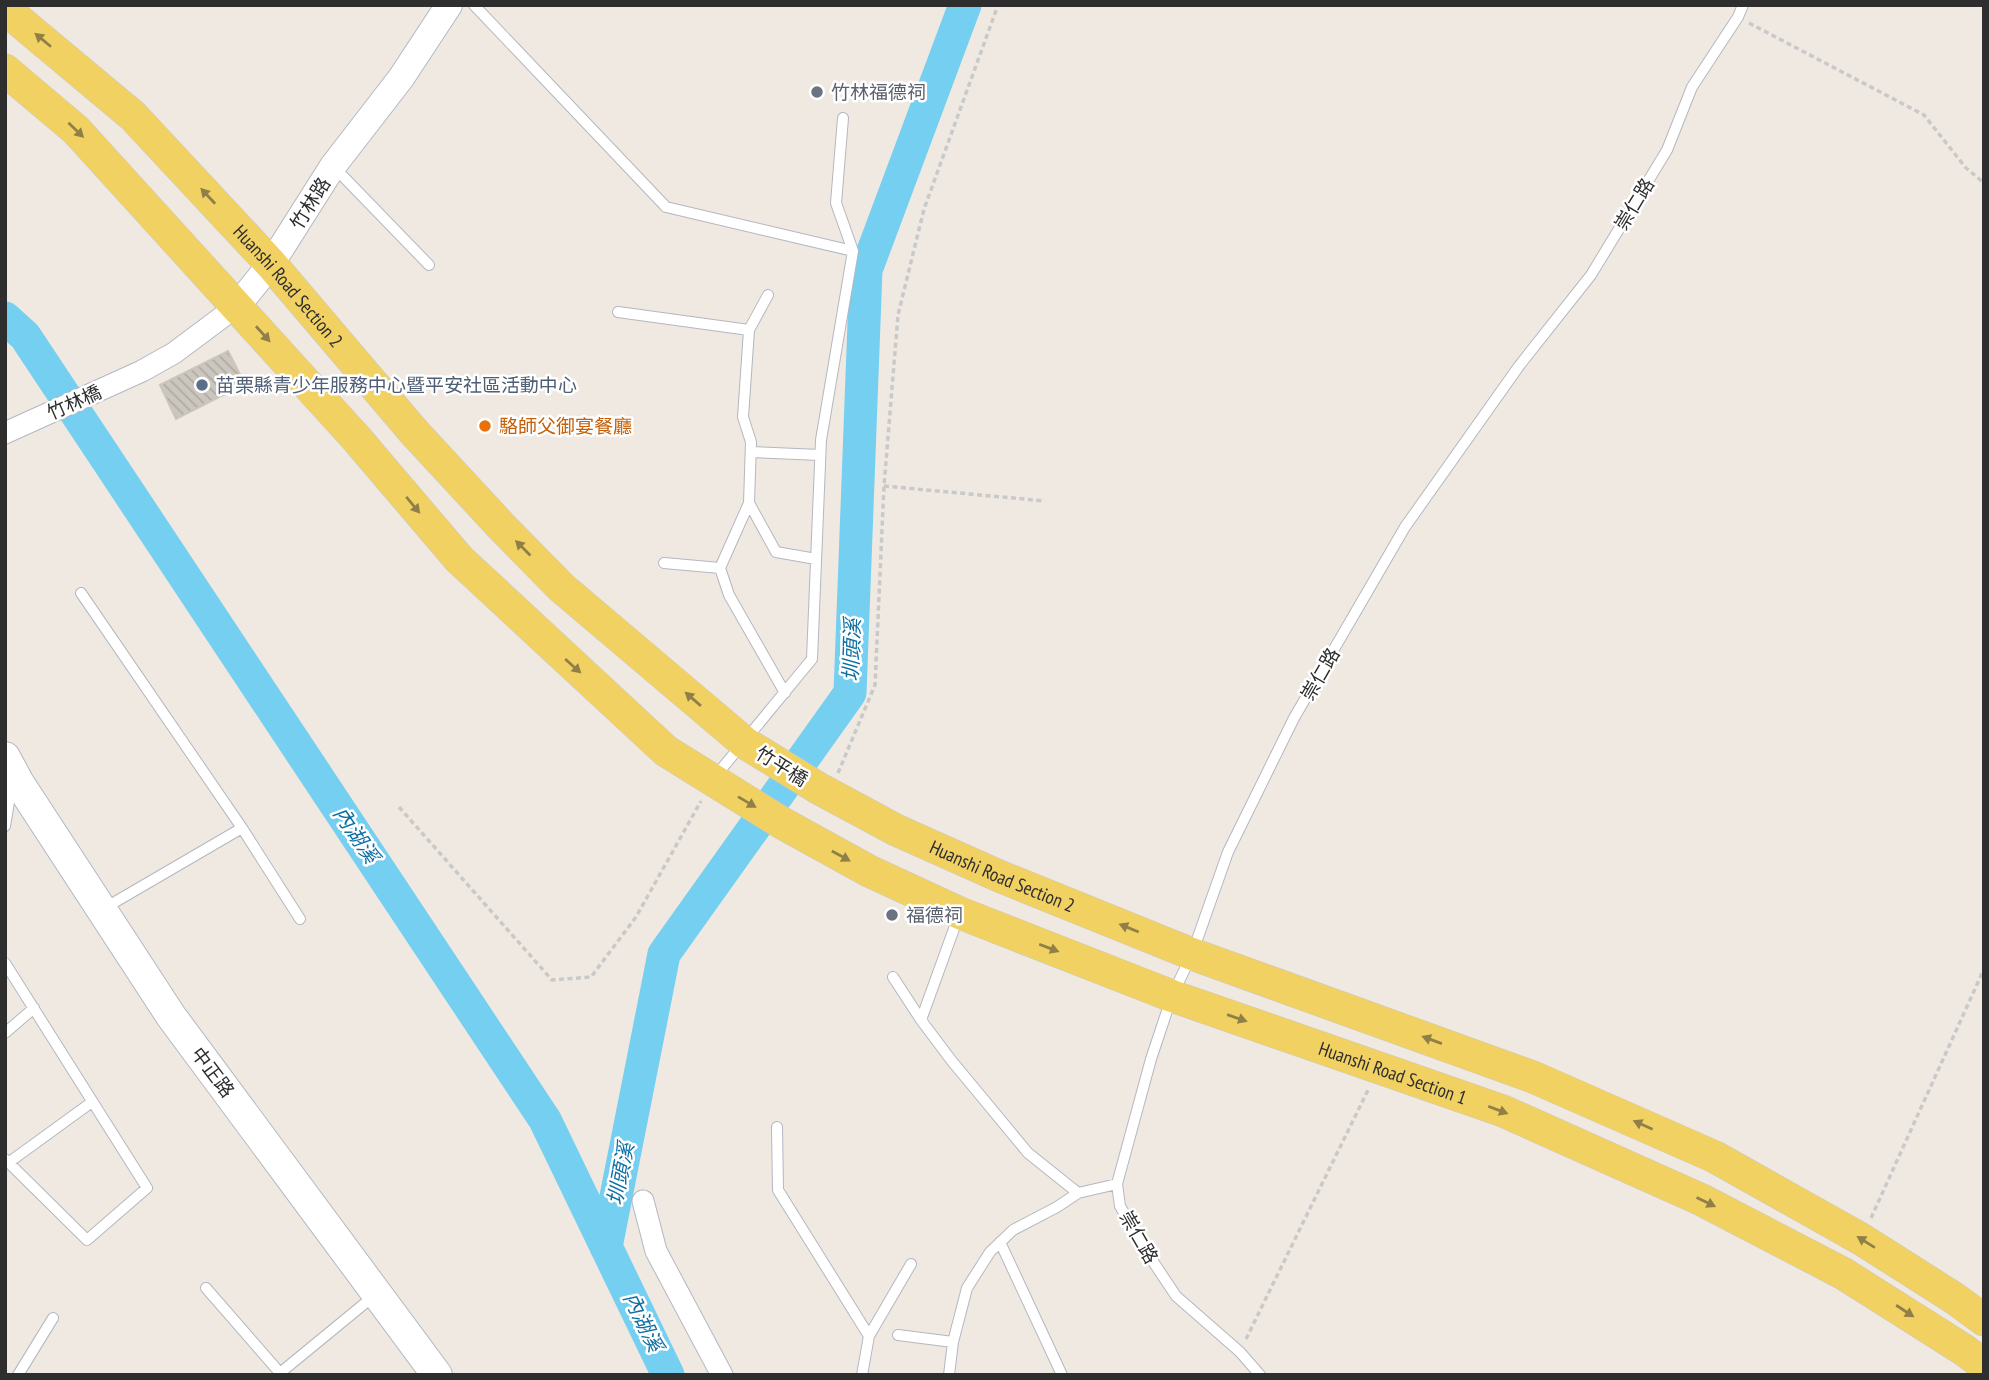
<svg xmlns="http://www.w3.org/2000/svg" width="1989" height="1380" font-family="'PT Sans Narrow','Noto Sans TC',sans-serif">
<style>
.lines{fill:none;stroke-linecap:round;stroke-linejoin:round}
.river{stroke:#75cff0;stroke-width:33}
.building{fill:url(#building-back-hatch);stroke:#cbc5ba;stroke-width:2}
.service-casing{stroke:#b4b7c1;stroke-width:12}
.minor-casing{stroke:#b4b7c1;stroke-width:23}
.tertiary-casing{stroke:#b4b7c1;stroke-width:28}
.secondary-casing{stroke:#b4b7c1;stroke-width:32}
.primary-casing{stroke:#c9c9c9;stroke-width:33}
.path{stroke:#c9c9c9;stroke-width:3.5;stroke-dasharray:5 3.5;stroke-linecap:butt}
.service{stroke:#fff;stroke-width:10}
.minor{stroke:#fff;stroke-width:21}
.tertiary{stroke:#fff;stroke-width:26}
.secondary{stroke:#fff;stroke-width:30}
.primary{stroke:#f2d163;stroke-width:32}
.oneway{fill:#908048}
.worship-dot{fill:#6b7280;stroke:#fff;stroke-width:2.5}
.service-dot{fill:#5c6f8a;stroke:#fff;stroke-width:2.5}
.food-dot{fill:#e8710a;stroke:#fff;stroke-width:2.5}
.labels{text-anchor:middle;stroke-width:5;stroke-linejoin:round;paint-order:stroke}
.worship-label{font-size:19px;fill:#5b616d;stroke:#fff;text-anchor:start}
.street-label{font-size:19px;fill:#2e2e2e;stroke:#fff}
.service-label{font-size:19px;fill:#4e5e75;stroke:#fff;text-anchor:start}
.food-label{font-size:19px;fill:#c56008;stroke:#fff;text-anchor:start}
.water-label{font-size:21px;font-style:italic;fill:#0d6fa3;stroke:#fff}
</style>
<defs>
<pattern id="building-back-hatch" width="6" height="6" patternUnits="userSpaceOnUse" patternTransform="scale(1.75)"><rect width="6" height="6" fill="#cbc7bf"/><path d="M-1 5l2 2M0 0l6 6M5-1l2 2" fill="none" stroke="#afaba4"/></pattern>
</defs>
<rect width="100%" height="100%" fill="#efe9e1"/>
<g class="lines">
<!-- river -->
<path class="river" d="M5,318L25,336L545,1120L668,1375
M606,1247L664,954L850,693L866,270L965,5"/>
</g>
<!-- building -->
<path class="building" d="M228,351L245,384L176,419L160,385Z"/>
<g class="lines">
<!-- service casing -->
<g class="service-casing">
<path id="service" d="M474,5L666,207L853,251
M333,166L429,265
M618,312L749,330L743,417L751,442L749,503L720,568L729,595L785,693
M749,330L768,295
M751,452L820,455
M749,503L776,552L816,559
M664,563L720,568
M81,593L242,828L103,909
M714,778L812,659L821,440L853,251L836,203L843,118
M5,826L12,784
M242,828L300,919
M959,915L921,1020L951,1060L1028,1153L1078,1193
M5,963L147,1188L87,1240L5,1159
M893,977L921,1020
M5,1033L34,1008
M777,1127L778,1190L869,1336L862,1375
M8,1163L92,1102
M1000,1242L1062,1375
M206,1288L280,1373L375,1295
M898,1335L953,1342
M869,1336L911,1264
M18,1375L53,1318
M949,1375L953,1342L967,1288L990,1252L1013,1230L1057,1207L1078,1193L1117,1184
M1260,1375L1240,1352L1176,1296L1144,1248L1120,1206L1117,1184L1151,1059L1172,996L1192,954L1228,852L1294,718L1405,527L1519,366L1591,275L1667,150L1692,87L1738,17L1743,5"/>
</g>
<!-- minor casing -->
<g class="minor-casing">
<path id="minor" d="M5,433L142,371L174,353L237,306
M643,1201L656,1251L722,1375"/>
</g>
<!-- tertiary casing -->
<g class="tertiary-casing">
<path id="tertiary" d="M237,306L271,264L333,166L401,78L449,5"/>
</g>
<!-- secondary casing -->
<g class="secondary-casing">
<path id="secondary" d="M5,757L19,783L171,1016L437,1375"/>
</g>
<!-- primary casing -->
<g class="primary-casing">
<g id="primary">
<path id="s1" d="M5,9L133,116L271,264L414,432L501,526L562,588L745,743L818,788L896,830L999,876L1192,954L1533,1077L1715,1157L1861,1239L1954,1298L1984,1320"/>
<path id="s2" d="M5,70L76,130L356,438L459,559L666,751L782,823L869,871L960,913L1172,996L1503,1111L1702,1200L1844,1274L1964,1350L1984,1365"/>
</g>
</g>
<!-- path -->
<path class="path" d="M1749,23L1924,115L1966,168L1984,183
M884,486L1045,501
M838,773L875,685L884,486L898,315L924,209L998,5
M399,807L552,980L591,977L636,917L701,801
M1871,1218L1984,969
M1246,1339L1369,1088"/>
<!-- service -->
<use href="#service" class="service"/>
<!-- minor -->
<use href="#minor" class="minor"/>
<!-- tertiary -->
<use href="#tertiary" class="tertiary"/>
<!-- secondary -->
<use href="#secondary" class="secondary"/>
<!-- primary -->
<use href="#primary" class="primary"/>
</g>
<!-- one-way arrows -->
<defs><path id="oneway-solid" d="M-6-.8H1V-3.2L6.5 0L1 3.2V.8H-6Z" transform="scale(1.75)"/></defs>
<g class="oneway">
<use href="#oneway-solid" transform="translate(43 40) rotate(-140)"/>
<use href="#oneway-solid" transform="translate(76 130) rotate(44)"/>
<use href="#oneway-solid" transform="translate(208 196) rotate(-133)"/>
<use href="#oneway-solid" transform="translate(263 334) rotate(48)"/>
<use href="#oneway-solid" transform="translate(413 505) rotate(50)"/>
<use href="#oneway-solid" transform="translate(523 548) rotate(-135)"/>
<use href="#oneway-solid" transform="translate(573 666) rotate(42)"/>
<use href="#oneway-solid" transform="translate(693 699) rotate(-139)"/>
<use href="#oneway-solid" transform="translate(747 802) rotate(31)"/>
<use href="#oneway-solid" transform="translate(841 856) rotate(29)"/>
<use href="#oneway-solid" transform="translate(1129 928) rotate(-158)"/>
<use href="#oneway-solid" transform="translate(1049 948) rotate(21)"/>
<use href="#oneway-solid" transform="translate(1237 1018) rotate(19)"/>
<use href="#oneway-solid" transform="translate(1432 1040) rotate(-160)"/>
<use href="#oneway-solid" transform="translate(1498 1110) rotate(21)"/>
<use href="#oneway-solid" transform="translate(1643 1125) rotate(-156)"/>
<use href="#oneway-solid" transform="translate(1706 1202) rotate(26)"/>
<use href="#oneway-solid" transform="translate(1866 1242) rotate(-148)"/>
<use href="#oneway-solid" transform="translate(1905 1311) rotate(33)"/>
</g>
<!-- markers -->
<g class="worship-dot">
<circle cx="817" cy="92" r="7"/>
<circle cx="892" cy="915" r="7"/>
</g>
<circle class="service-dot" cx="202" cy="385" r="7"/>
<circle class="food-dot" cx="485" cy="426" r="7"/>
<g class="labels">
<!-- worship labels -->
<g class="worship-label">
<text x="831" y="99">竹林福德祠</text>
<text x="906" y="922">福德祠</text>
</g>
<!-- street labels -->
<g class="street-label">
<text transform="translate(310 203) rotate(-58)" y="7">竹林路</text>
<text transform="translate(1634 204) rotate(-59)" y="7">崇仁路</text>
<text dy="7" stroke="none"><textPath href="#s1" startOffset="397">Huanshi Road Section 2</textPath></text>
<text transform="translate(74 402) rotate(-24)" y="7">竹林橋</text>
<text transform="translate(1320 674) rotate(-60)" y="7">崇仁路</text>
<text transform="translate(782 766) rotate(32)" y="7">竹平橋</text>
<text dy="7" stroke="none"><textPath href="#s1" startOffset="1335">Huanshi Road Section 2</textPath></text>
<text transform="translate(213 1072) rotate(53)" y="7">中正路</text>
<text dy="7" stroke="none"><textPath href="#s2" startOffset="1748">Huanshi Road Section 1</textPath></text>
<text transform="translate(1139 1237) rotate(60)" y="7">崇仁路</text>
</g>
<!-- service labels -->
<g class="service-label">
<text x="216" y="392">苗栗縣青少年服務中心暨平安社區活動中心</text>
</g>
<!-- food labels -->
<g class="food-label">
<text x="499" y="433">駱師父御宴餐廳</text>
</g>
<!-- water labels -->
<g class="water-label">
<text transform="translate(852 650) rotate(-88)" y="7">圳頭溪</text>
<text transform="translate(356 835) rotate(56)" y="7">內湖溪</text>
<text transform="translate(621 1174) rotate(-79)" y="7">圳頭溪</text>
<text transform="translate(643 1322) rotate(64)" y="7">內湖溪</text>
</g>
</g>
<!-- border -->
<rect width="1989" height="1380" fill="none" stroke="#2e2e2e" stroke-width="14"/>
</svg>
